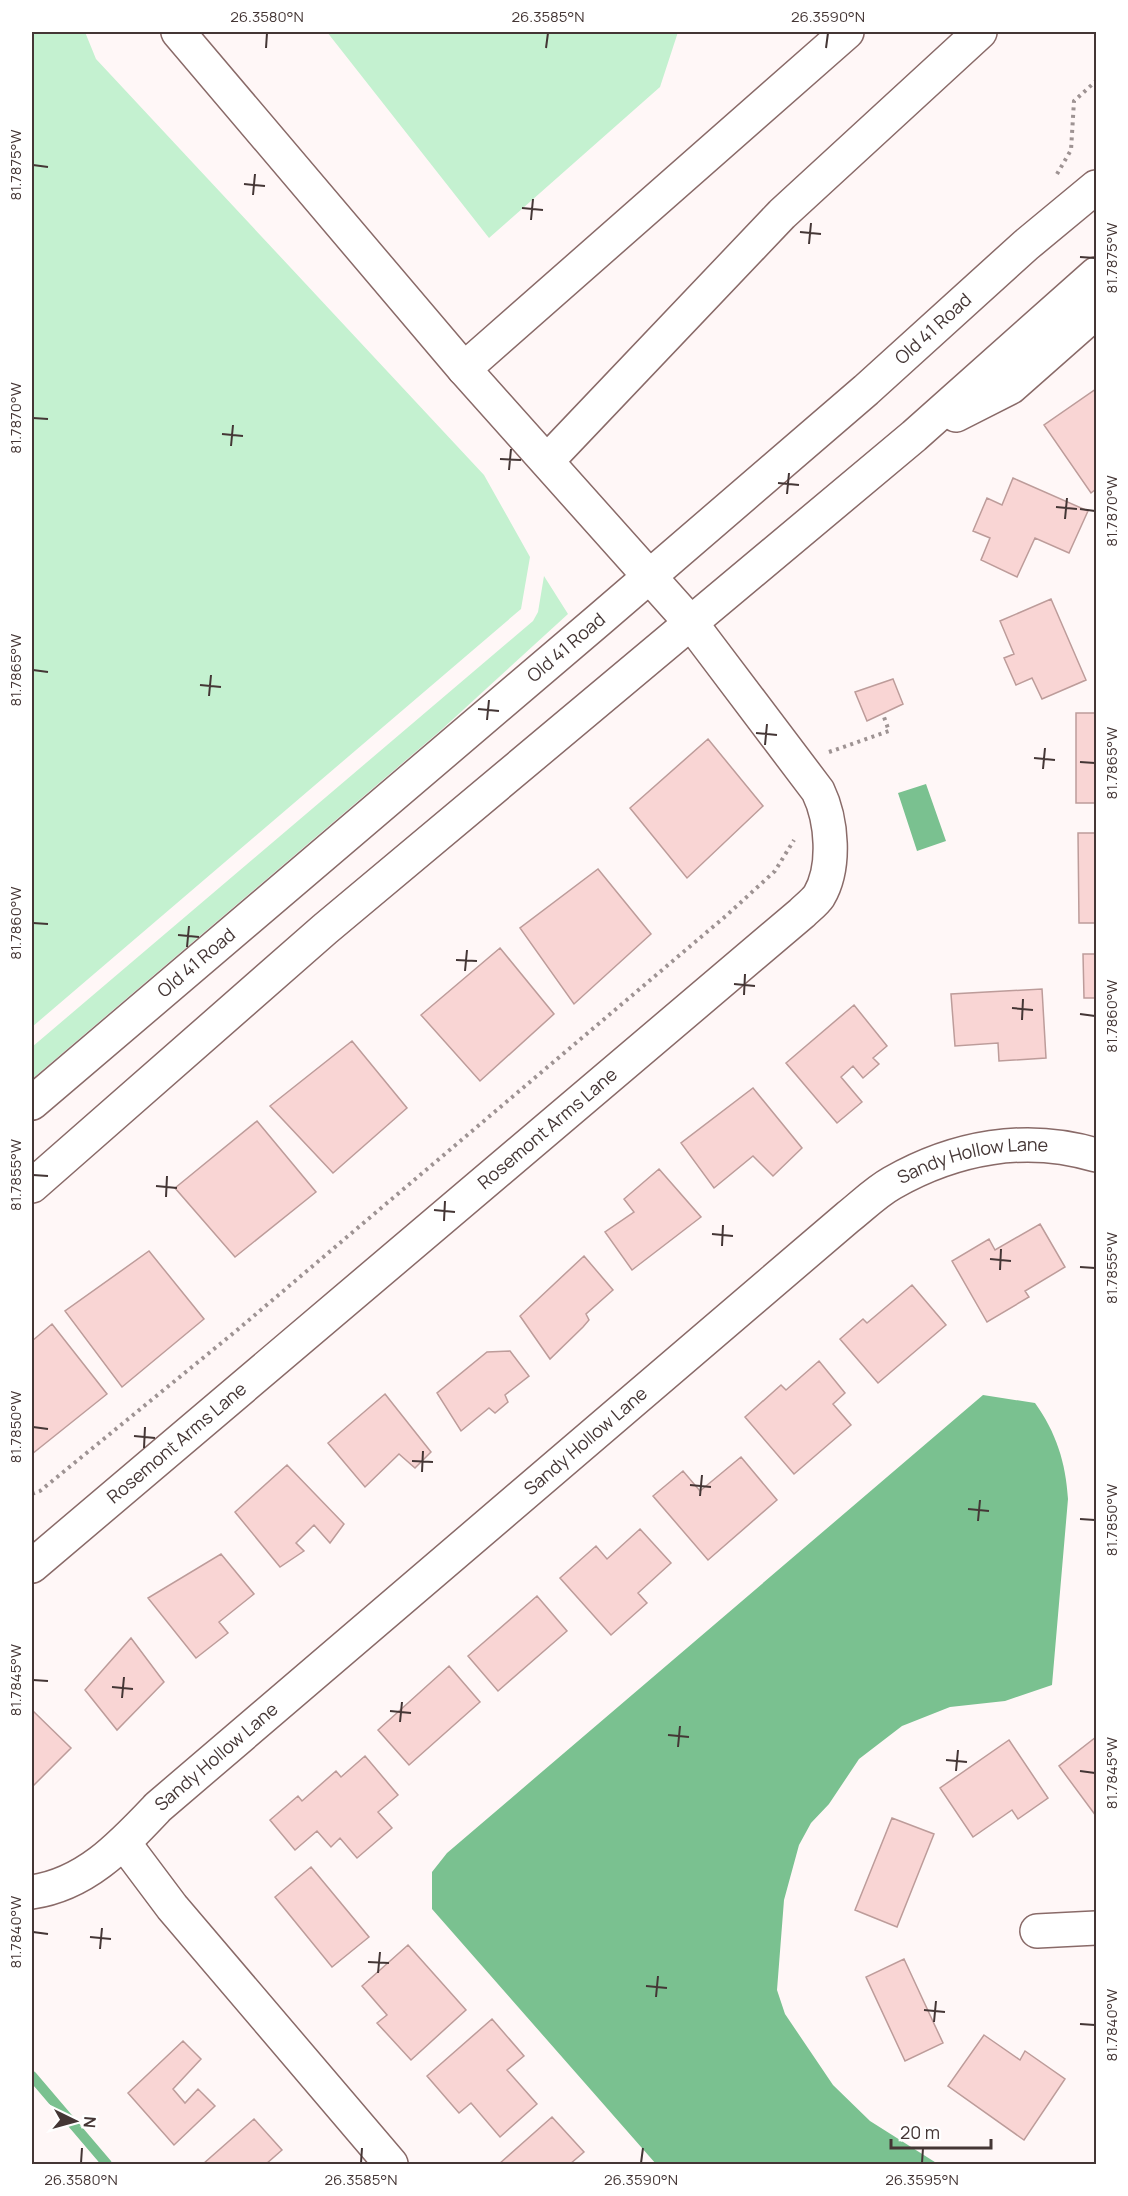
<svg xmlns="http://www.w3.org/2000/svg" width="1128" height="2196" font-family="Manrope,sans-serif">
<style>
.green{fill:#c4f1d0}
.water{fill:#7ac190}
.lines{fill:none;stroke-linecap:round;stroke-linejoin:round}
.stream{stroke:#7ac190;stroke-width:10}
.building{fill:#f9d5d4;stroke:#bd9c9a;stroke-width:1.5}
.minor-casing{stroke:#896a68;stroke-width:36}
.path{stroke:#9e9393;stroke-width:4;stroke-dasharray:3 4.5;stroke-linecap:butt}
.minor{stroke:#fff;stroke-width:33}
.ticks{fill:none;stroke:#443635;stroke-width:2}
.labels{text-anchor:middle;stroke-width:4.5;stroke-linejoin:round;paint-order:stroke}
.street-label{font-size:18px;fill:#443635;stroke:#fff}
.neatline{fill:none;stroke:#443635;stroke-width:2}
.ticks-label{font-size:15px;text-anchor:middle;fill:#443635}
</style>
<rect width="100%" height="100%" fill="#fff7f7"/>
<!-- green -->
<path class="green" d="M32,32H85L96,59L484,475L530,557L521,609L32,1027Z
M327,32H678L660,87L489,238Z
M544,576L568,614L440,731L32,1079V1047L533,621L538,612Z"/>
<!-- water -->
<path class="water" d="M926,784L946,841L917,851L898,793Z
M983,1395L1035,1403C1056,1432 1066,1463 1068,1499L1052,1685L1005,1701L950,1707L902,1726L859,1759L829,1804L811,1823L799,1845L784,1900L777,1990L785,2014L833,2085L870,2121L938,2164H656L432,1909V1872L447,1853Z"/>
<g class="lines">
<!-- stream -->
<path class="stream" d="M32,2076L107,2164"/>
</g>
<!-- building -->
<path class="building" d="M1096,389V489L1091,493L1044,425Z
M1013,478L1088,511L1069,553L1035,538L1017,577L981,560L990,538L973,531L987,498L1002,505Z
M1051,599L1086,680L1042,699L1032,678L1016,685L1004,658L1014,654L1000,621Z
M893,679L903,704L867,721L855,692Z
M1076,713H1096V803H1076Z
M708,739L763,806L687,878L630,808Z
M1078,833H1096V923H1079Z
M598,869L651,934L574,1004L520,928Z
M500,948L554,1014L480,1081L421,1015Z
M1083,954H1096V998H1084Z
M1042,989L1046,1058L999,1061L998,1043L955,1046L951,994Z
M854,1005L887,1046L873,1058L879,1064L863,1078L853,1066L841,1077L862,1102L837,1123L786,1063Z
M352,1041L407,1108L333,1173L270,1106Z
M753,1088L802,1148L773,1176L753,1156L714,1188L681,1143Z
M257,1121L316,1192L235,1257L175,1188Z
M659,1169L701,1217L632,1270L605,1232L634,1212L624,1199Z
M1040,1224L1065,1267L1025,1291L1029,1297L987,1322L952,1261L989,1239L995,1250Z
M149,1251L204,1319L122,1387L65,1311Z
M584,1256L613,1290L586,1314L589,1320L583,1327L550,1359L520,1316Z
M912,1285L946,1325L878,1383L840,1339L863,1319L867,1323Z
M52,1324L107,1394L32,1454V1341Z
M510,1351L529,1376L505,1395L508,1402L495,1413L489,1408L461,1431L437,1393L487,1352Z
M819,1361L845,1393L833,1404L851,1425L794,1474L745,1417L781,1385L786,1390Z
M385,1394L431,1452L415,1468L399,1454L365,1487L328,1443Z
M741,1457L777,1500L708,1560L653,1496L683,1471L700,1491Z
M287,1465L344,1524L330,1543L314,1525L296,1543L304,1551L280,1567L235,1512Z
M640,1529L671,1563L638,1593L647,1603L611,1635L560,1578L596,1546L607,1559Z
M221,1554L254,1594L219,1622L228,1633L196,1658L148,1598Z
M537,1596L567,1631L498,1691L468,1656Z
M131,1638L164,1682L117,1730L85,1690Z
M449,1666L480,1702L409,1765L378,1730Z
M32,1710L71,1748L32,1787Z
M1096,1737V1816L1059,1766Z
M1009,1740L1048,1798L1018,1819L1012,1810L973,1837L940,1788Z
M365,1756L398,1795L378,1812L392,1828L357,1858L340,1838L331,1847L317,1831L295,1850L270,1820L298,1796L302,1801L336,1771L341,1777Z
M892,1818L934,1834L897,1927L855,1910Z
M311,1867L369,1937L332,1967L275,1897Z
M408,1945L466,2010L411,2060L377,2023L387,2015L362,1986Z
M904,1959L943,2043L905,2061L866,1977Z
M492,2019L524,2056L507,2070L537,2104L500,2137L471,2103L459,2113L427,2076Z
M984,2035L1020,2060L1025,2051L1065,2079L1024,2140L948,2086Z
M183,2041L201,2059L173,2089L185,2103L198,2089L215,2106L174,2145L128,2093Z
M552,2117L584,2152L570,2164H499Z
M254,2119L282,2150L266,2164H203Z"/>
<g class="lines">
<!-- minor casing -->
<g class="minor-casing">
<g id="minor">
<path d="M464,369L847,32"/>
<path d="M956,415L1011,387L1096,312"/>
<path d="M548,460L782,214L980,32"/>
<path id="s1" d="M32,1103L600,619L866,390L1026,245L1096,187"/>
<path d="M32,1186L325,929L914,436L1096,274"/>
<path id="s2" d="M32,1566L802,913C807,908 815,902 819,896C836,867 832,820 818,791L691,623L464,369L178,32"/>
<path d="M124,1843L172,1907L391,2164"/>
<path id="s3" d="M32,1892C86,1884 121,1846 158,1807L848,1217C862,1206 876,1192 892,1183C955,1147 1026,1134 1096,1155"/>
<path d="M1037,1931L1096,1928"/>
</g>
</g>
<!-- path -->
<path class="path" d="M1057,174L1071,150L1074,101L1096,81
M829,752L889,731L884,717
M32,1494L40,1491L236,1331L727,915L775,871L794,840"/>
<!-- minor -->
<use href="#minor" class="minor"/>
</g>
<!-- ticks -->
<path class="ticks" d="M266,48L267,33M546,48L548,33M826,48L828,33M33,165L48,167M244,184L265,186M253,195L255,174M522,208L543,210M531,220L533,199M800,232L821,234M809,244L811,223M1080,257L1095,258M33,418L48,419M222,434L243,436M231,446L233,425M500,459L521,460M509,470L511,449M778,483L799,485M787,494L789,473M1056,507L1077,509M1080,509L1095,511M1065,519L1067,498M33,670L48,672M200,685L221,687M209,696L211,675M478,709L499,711M487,720L489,700M756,733L777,735M765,745L767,724M1034,758L1055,760M1080,762L1095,763M1043,769L1045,748M33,923L48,924M178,935L199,937M187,947L189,926M456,960L477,961M465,971L467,950M734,984L755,986M744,995L745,974M1012,1008L1033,1010M1080,1014L1095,1016M1022,1020L1023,999M33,1175L48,1176M156,1186L177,1188M166,1197L167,1176M434,1210L455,1212M444,1221L445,1201M712,1234L733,1236M722,1246L723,1225M990,1259L1011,1261M1080,1267L1095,1268M1000,1270L1001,1249M33,1427L48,1429M134,1436L155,1438M144,1448L145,1427M412,1461L433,1462M422,1472L423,1451M690,1485L711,1487M700,1496L702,1475M968,1509L989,1511M1080,1519L1095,1520M978,1521L980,1500M33,1680L48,1681M112,1687L133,1689M122,1698L124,1677M390,1711L411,1713M400,1722L402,1702M668,1735L689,1737M678,1747L680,1726M946,1760L967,1762M956,1771L958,1750M1080,1771L1095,1773M33,1932L48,1934M90,1937L111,1939M100,1949L102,1928M368,1962L389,1963M378,1973L380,1952M646,1986L667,1988M656,1997L658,1976M924,2010L945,2012M934,2022L936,2001M1080,2024L1095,2025M81,2163L82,2148M361,2163L362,2148M641,2163L643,2148M922,2163L923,2148"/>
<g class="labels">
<!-- street labels -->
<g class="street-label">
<text dy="6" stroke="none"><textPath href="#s1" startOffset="1188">Old 41 Road</textPath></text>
<text dy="6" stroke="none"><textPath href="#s1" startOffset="702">Old 41 Road</textPath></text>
<text dy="6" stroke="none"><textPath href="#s1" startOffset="216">Old 41 Road</textPath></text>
<text dy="6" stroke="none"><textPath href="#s2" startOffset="676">Rosemont Arms Lane</textPath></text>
<text dy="6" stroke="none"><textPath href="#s3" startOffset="1204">Sandy Hollow Lane</textPath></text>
<text dy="6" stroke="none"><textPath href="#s3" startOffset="718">Sandy Hollow Lane</textPath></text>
<text dy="6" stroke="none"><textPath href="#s2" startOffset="190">Rosemont Arms Lane</textPath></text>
<text dy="6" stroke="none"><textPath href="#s3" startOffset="232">Sandy Hollow Lane</textPath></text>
</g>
</g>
<!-- border -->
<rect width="1128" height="2196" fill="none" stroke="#ffffff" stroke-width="66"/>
<!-- north arrow -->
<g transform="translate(75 2121) rotate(95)" stroke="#ffffff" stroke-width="4.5" paint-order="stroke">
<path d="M0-4.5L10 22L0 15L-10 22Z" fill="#443635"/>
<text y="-9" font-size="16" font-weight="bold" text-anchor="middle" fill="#443635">N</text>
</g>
<!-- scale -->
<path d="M891 2139v9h100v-9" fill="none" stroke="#443635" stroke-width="3"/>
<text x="900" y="2139" font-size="18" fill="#443635" stroke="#ffffff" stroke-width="4.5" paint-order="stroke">20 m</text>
<rect x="33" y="33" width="1062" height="2130" class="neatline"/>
<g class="ticks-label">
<text x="267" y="22">26.3580°N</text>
<text x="548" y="22">26.3585°N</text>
<text x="828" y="22">26.3590°N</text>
<text transform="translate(16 165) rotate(-90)" y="5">81.7875°W</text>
<text transform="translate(1112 258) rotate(-90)" y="5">81.7875°W</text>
<text transform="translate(16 418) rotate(-90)" y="5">81.7870°W</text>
<text transform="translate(1112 511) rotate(-90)" y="5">81.7870°W</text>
<text transform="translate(16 670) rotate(-90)" y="5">81.7865°W</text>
<text transform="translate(1112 763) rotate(-90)" y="5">81.7865°W</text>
<text transform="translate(16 923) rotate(-90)" y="5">81.7860°W</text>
<text transform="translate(1112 1016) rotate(-90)" y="5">81.7860°W</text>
<text transform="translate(16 1175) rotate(-90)" y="5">81.7855°W</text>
<text transform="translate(1112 1268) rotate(-90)" y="5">81.7855°W</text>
<text transform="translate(16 1427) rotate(-90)" y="5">81.7850°W</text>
<text transform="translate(1112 1520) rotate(-90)" y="5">81.7850°W</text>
<text transform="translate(16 1680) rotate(-90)" y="5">81.7845°W</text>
<text transform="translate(1112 1773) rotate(-90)" y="5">81.7845°W</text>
<text transform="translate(16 1932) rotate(-90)" y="5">81.7840°W</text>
<text transform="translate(1112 2025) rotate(-90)" y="5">81.7840°W</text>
<text x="81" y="2185">26.3580°N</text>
<text x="361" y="2185">26.3585°N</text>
<text x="641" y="2185">26.3590°N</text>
<text x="922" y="2185">26.3595°N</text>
</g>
</svg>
